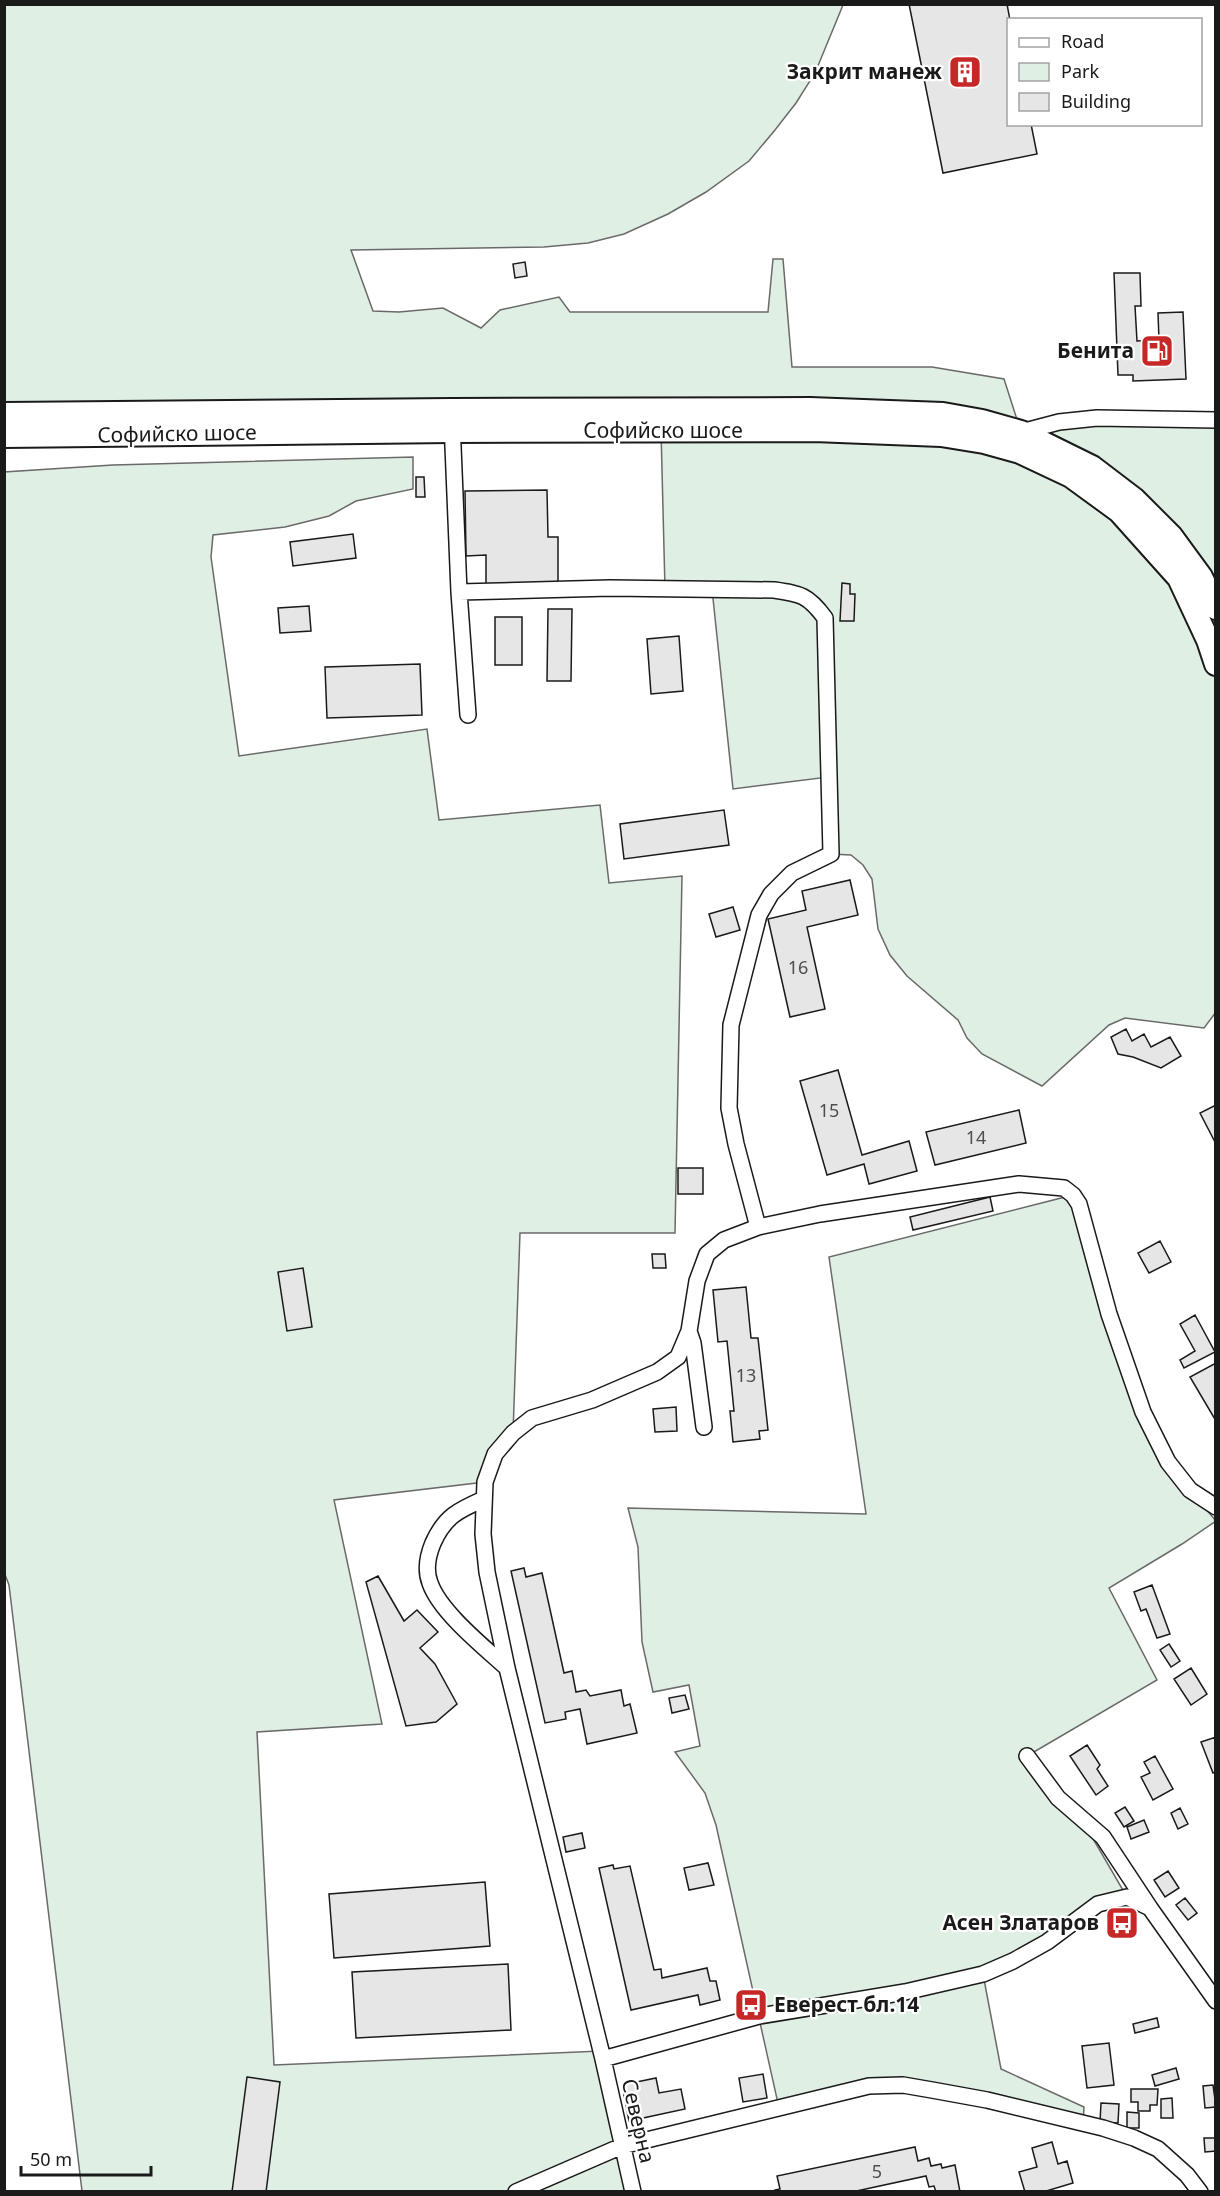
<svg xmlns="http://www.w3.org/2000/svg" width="1220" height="2196" font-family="'Noto Sans',sans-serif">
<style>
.green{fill:#e0efe3;stroke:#6a6a6a;stroke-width:1.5}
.building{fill:#e6e6e6;stroke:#1a1a1a;stroke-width:1.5}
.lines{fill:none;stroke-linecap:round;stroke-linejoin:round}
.street-casing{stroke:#1a1a1a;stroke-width:18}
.secondary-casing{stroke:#1a1a1a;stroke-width:26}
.street{stroke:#fff;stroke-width:15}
.secondary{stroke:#fff;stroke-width:22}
.labels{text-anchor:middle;stroke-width:4.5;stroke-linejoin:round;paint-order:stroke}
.number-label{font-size:18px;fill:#4d4d4d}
.poi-label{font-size:21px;font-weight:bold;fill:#1a1a1a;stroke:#fff;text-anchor:end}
.street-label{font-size:21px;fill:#1a1a1a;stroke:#fff}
</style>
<rect width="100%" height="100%" fill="#fff"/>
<!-- green -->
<path class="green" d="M4,5H843L815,73L796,103L775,130L749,161L706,192L668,214L624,234L588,243L544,247L351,250L373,311L399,312L443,308L481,328L500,310L559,297L570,312H768L773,259H783L792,367H932L1004,379L1021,432L1059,422L1215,420V608L1048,445L5,414Z
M661,430L941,435L1071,476L1160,555L1215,664L1216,1012L1204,1028L1125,1018L1109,1025L1042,1086L982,1054L967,1038L958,1020L907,976L890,955L878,929L872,879L863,865L851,855L831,854L828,777L733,789L712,589H665Z
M413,457V489L356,501L329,516L285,527L213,535L211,557L239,756L427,729L439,820L600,805L609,883L682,876L675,1233H520L513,1433L485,1482L334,1500L382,1724L257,1732L274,2065L601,2051L633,2191H82L9,1585L4,1572V472L113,465Z
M1073,1195L1143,1412L1190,1490L1216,1521L1182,1544L1109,1588L1157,1680L1027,1756L1081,1818L1127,1897L1098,1904L983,1974L1001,2069L1084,2107L1083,2123L903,2085L779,2108L716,1825L705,1793L675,1752L700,1746L689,1685L653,1692L642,1642L638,1547L628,1508L866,1514L829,1257Z"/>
<!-- building -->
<path class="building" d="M909,4H1007L1010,20L1008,124H1031L1037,154L943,173Z
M525,262L527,276L515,278L513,264Z
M1114,273H1140L1141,306H1135L1137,341L1159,340L1158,313L1183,312L1186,379L1133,381V375H1118Z
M416,477H424L425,497H416Z
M547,490L548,537H558V585L486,586V555L466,556L465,491Z
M353,534L356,558L293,566L290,542Z
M842,583L850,584V594H855L854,621H840Z
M309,606L311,631L280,633L278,608Z
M548,609H572L571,681H547Z
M495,617H522V665H495Z
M679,636L683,691L651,694L647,639Z
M420,664L422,715L327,718L325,667Z
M724,810L729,845L624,859L620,824Z
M850,880L858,915L807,927L825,1009L790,1017L768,919L806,910L802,891Z
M733,907L740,930L716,937L709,914Z
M1126,1029L1132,1041L1144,1034L1151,1047L1170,1037L1181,1056L1161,1068L1133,1057L1118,1054L1111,1037Z
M838,1070L862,1155L909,1141L917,1171L869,1184L864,1164L827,1175L800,1081Z
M1216,1105V1144L1200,1113Z
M1019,1110L1026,1143L935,1165L926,1132Z
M678,1168H703V1194H678Z
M990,1197L993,1211L913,1230L910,1217Z
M1160,1241L1171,1262L1149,1273L1138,1253Z
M652,1254H665L666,1268H653Z
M303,1268L312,1327L287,1331L278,1272Z
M746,1287L751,1338H758L768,1430L759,1431L760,1439L733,1442L730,1411H734L727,1341L718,1342L713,1290Z
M1195,1315L1215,1352L1184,1368L1180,1360L1195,1351L1180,1324Z
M1216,1363V1421L1190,1377Z
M676,1407L677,1431L655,1432L653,1409Z
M524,1568L526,1577L542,1573L564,1673L572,1671L576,1692L586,1690L590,1696L621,1690L624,1706L630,1704L637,1733L587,1744L580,1709L565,1712L566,1719L545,1723L511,1571Z
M378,1576L404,1621L417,1610L438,1632L420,1648L435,1664L457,1704L436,1722L406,1726L366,1582Z
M1152,1585L1170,1634L1157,1638L1146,1609L1141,1611L1134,1592Z
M1169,1644L1180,1661L1171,1667L1160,1650Z
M1191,1668L1207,1694L1191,1705L1174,1679Z
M685,1695L689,1709L672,1713L669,1698Z
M1216,1737V1772L1213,1773L1201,1742Z
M1087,1745L1100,1765L1097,1769L1108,1786L1096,1795L1070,1756Z
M1155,1756L1173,1789L1153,1800L1141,1777L1150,1773L1144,1762Z
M1125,1807L1134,1821L1124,1827L1115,1813Z
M1180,1808L1188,1824L1178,1829L1171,1813Z
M1144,1820L1149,1832L1131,1839L1127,1827Z
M582,1833L585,1848L566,1852L563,1837Z
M708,1863L714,1885L689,1890L684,1868Z
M613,1865L614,1869L630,1866L654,1970L661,1969L662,1978L707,1968L710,1981H716L720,2000L700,2005L698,1995L631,2010L599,1868Z
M1168,1871L1179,1888L1165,1897L1154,1880Z
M485,1882L490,1946L334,1958L329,1894Z
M1185,1898L1197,1913L1188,1920L1176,1905Z
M508,1964L511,2030L356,2038L352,1972Z
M1157,2018L1159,2027L1135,2033L1133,2024Z
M1109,2043L1114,2085L1087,2088L1082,2046Z
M1176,2068L1179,2079L1155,2086L1152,2075Z
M763,2074L767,2098L743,2102L739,2078Z
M247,2077L280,2082L266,2192H232Z
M656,2078L659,2093L681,2089L685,2109L629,2121L622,2085Z
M1213,2085L1216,2107L1205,2108L1203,2086Z
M1131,2089H1158L1157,2105H1150V2111H1138V2102H1131Z
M1172,2098L1173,2118H1161V2099Z
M1101,2103L1119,2104L1118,2123L1100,2122Z
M1127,2112L1139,2113V2128H1127Z
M1204,2138H1216V2151L1205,2152Z
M1052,2142L1058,2164L1067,2161L1073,2183L1043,2192H1025L1019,2172L1037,2167L1032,2148Z
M915,2147L918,2161L929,2158L931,2166L941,2164L942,2168L955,2165L960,2192H936L934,2186L929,2187L926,2176L852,2192H776L775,2190L780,2189L777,2176Z"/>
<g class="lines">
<!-- street casing -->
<g class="street-casing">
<path id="street" d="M452,422L459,592L468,715
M1021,432L1059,422L1097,418L1216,420
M459,592L610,588L774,590C801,594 808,595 825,618L831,854L792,873L771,894L759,915L731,1025L729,1108L736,1144L758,1227
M689,1331L693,1343L704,1427
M484,1499C459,1510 445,1516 433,1543C428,1555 425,1570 430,1583C440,1612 484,1647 507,1668
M1027,1756L1058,1798L1103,1837L1150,1908
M603,2059L759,2016L905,1992L983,1974L1013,1961L1047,1942L1098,1904L1127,1897L1150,1908L1216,2001
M516,2192L622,2146L869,2086L903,2085L932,2090L987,2100L1103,2128L1134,2138L1158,2149L1187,2175L1200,2192
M633,2192L603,2059L507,1668L487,1572L483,1534L485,1482L495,1454L513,1433L532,1418L592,1400L657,1372L678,1357L689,1331L697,1281L707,1254L724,1240L758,1227L820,1214L1019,1184L1064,1188L1073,1195L1079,1204L1109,1314L1143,1412L1168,1462L1190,1490L1216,1507"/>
</g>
<!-- secondary casing -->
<g class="secondary-casing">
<path id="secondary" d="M4,414L452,410L810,409L943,414L982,421L1021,432L1092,467L1134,499L1171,536L1201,577L1216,608
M4,436L452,431L814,430L941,435L984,442L1020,452L1071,476L1119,511L1179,578L1208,640L1216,664"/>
</g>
<!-- street -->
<use href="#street" class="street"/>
<!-- secondary -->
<use href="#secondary" class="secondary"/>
</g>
<!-- icons -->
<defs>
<g id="building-square" transform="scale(1.725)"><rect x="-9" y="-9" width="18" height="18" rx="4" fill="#c62828" stroke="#fff"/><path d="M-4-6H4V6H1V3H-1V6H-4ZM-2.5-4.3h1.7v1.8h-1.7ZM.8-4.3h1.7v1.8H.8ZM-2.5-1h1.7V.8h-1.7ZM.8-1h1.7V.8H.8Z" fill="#fff"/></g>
<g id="fuel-square" transform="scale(1.725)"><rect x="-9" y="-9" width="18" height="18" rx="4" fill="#c62828" stroke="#fff"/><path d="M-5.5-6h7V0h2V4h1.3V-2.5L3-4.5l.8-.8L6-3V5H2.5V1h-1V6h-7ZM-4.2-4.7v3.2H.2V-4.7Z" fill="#fff"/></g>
<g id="bus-square" transform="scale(1.725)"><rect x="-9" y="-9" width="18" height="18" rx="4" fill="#c62828" stroke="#fff"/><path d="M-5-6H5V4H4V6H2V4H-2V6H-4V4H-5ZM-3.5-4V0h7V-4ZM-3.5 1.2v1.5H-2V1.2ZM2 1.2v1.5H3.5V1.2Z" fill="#fff"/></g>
</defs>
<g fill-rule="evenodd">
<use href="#building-square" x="965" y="72"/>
<use href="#fuel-square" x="1157" y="351"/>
<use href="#bus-square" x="1122" y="1923"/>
<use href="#bus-square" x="751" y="2005"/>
</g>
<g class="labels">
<!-- number labels -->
<g class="number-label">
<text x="798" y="974">16</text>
<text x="829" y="1117">15</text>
<text x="976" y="1144">14</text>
<text x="746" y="1382">13</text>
<text x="877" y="2178">5</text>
</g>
<!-- poi labels -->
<g class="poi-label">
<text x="942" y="79">Закрит манеж</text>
<text x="1134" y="358">Бенита</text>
<text x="1099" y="1930">Асен Златаров</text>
<text x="774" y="2012" text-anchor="start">Еверест бл.14</text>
</g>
<!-- street labels -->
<g class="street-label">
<text x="663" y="438">Софийско шосе</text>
<text transform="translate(177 434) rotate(-1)" y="7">Софийско шосе</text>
<text transform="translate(638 2121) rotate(77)" y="7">Северна</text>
</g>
</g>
<!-- border -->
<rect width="1220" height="2196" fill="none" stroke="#1a1a1a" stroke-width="12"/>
<!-- legend -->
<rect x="1007" y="18" width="195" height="108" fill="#ffffff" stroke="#a3a3a3" stroke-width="1.5"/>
<rect x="1019" y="38" width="30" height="9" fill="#ffffff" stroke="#a3a3a3" stroke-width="1.5"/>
<text x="1061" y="48" font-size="18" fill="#1a1a1a">Road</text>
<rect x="1019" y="63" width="30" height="18" fill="#e0efe3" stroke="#a3a3a3" stroke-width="1.5"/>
<text x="1061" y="78" font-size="18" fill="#1a1a1a">Park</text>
<rect x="1019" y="93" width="30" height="18" fill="#e6e6e6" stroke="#a3a3a3" stroke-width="1.5"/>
<text x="1061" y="108" font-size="18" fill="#1a1a1a">Building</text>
<!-- scale -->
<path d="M21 2166v9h130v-9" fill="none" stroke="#1a1a1a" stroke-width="3"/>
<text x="30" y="2166" font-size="18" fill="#1a1a1a" stroke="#ffffff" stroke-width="4.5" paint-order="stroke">50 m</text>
</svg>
